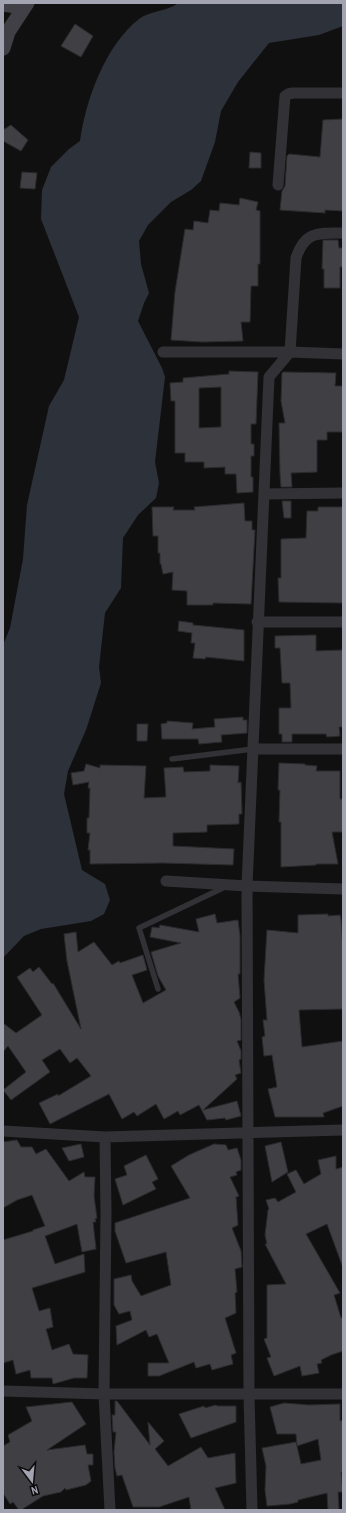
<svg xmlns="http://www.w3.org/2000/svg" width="346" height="1513" font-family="'Archivo Narrow',sans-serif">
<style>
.water{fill:#2d313a}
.building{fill:#403f44;stroke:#2b2a2d;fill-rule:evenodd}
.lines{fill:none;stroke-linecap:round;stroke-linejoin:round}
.lane{stroke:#323236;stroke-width:5.5}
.street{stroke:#323236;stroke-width:11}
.secondary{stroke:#404046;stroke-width:15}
</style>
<rect width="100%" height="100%" fill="#111011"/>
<!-- water -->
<path class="water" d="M178,3H343V26L319,35L269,43L238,82L221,111L215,142L201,181L191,190L171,202L148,225L139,241L141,264L149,293L144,303L138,321L162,368L165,377L155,462L159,483L156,498L138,515L123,538L121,588L105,613L99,667L101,683L86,730L68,771L64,794L82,870L105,884L110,900L104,914L91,921L41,929L24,936L3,958V645L10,628L23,559L27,505L49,406L64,380L79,317L41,219L42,190L51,167L69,149L80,141C86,99 105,46 139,19C149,11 169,11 178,3Z"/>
<!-- building -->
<path class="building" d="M75,24L93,36L81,57L61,46Z
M343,119V211L325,210V213L280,210L282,191L285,186L287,156L289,154L320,157L323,120Z
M11,125L28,140L21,151L3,141V130Z
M250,152L261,153V168H249Z
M22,172L37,173L35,189L20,188Z
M240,198L258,202L256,210L260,211V264H258V286H251L250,322H241L243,341L202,342L171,340L175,292L185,229L193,230L194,221L208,223L210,210L219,211L220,203L239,205Z
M323,240H338L339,248H343V267H340V288H324V269H322Z
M229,371L258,372L256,424H251V444H254V456H251V477H253V492L237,493L236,474H225V467L204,468V462H185V453H175V401H171L170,383L183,382V378L229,374ZM221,387V427L199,428V388Z
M283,372L336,373L335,386H343V432H327V440H317V472L291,473L292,487H281L280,474L279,423H285L281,401L282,373Z
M282,501H291V518H284Z
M244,503L245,521H252V530H255L251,604L213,603V605H187V591L172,590L173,572L163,574L161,564H160V553H158V536H153L152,507H174L173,510H195L194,507Z
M318,507H343V603L279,602L278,578H281V539L306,538L307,511H318Z
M179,621L193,623V625L244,630V661L206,657L205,659L193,658L195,643H191L192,633L178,631Z
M316,635V651L343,650V727H339L340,736L327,737L326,734H292V742H282V734H279V708H291L290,683H282L280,648H275V636Z
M243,717V720H247V733L221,735L222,742L199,744L198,739H162L161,724L167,723V721L193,723L192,729L215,727L214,719Z
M137,724H148L147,741H137Z
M279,763L305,764V765L317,766L316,771H340V799H343V832H332L338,864H316V865L281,867V822H279L280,790H278Z
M86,764L100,768V765L146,766L144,798L166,797L164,768L183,767L184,772L210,771V765L239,766L238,783L241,782L242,814H239V824L207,825V832L173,833V846L234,849L233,865L163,863L90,864V850H88L90,833H87V818H89L90,788H88L89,782L73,785L71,773L84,771Z
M215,914L217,923L238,920L240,936V974H238L240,998L234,1002L239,1012L241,1019V1040L237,1041L241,1051V1059L239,1060L241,1073L235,1075L237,1079L203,1110L237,1101L241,1116L226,1120L225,1118L207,1120L199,1105L180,1115L178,1111L164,1119L156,1104L137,1116L134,1112L122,1119L109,1094L50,1124L39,1103L58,1094V1096L91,1076L77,1058L70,1063L60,1049L42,1060L50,1072L11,1100L3,1090L26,1072L8,1046L3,1052V1023L16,1033L42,1015L17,977L30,968L33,972L39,967L52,984L53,983L81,1029L67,961L64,934L76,932L78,952L94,942L112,965L119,961L120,963L143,955L147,970L132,975L143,1003L166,990L158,976L151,952L181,943L150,937L152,927L159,928L160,925L199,932L196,919Z
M328,914V916L340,915L341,920L343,948V1009L299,1010L302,1047L343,1041V1106L323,1113L324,1117H275L268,1089L277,1087L272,1055L264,1056L262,1037L265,1036L263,1020H267L264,980L267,930L298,933V915Z
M17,1140L21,1147H32L36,1154L46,1149L69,1181L84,1172L85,1177H95L94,1196L97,1218L95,1219L96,1222H93L96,1249L82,1252L77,1224L45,1236L55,1264L84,1254L85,1272L32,1288L39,1311L50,1308L53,1327L46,1329L52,1350L69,1344L73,1354L88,1355L87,1378H74L53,1384L52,1378H31L30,1370L16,1374L13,1360L3,1363V1240L33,1231V1230L45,1226L32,1195L17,1200L3,1208V1142Z
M281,1142L288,1172L272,1182L265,1146Z
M81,1144L84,1157L69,1161L62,1148Z
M214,1144L226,1145L228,1150L237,1148L241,1160V1170L236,1172L237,1175L230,1177L239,1196L236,1197L238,1225L232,1228L241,1251L242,1267L235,1269L237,1292L235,1293L236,1313L225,1318L236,1353L231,1355L233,1364L212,1370L210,1364L196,1368L194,1362L159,1376H148V1363H169L157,1334L149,1337L146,1330L117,1345L116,1326L132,1320L130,1311L119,1314L114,1305V1279L131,1275L132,1281L141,1296L171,1285L166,1252L126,1263L115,1231V1223L190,1198L171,1166L189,1155Z
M146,1155L158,1179L152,1182L156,1189L123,1205L115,1179L127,1175L124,1166Z
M336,1156V1169L343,1167V1265H342L327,1224L306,1234L340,1293L334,1295L341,1318L343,1317V1351L331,1355L321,1360L322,1363L317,1364L319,1373L302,1376L300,1366L274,1376L267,1358L271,1357L264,1339L267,1338V1285L286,1284L265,1244H267L265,1235L268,1210L269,1209L266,1200L275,1198L278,1202L296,1192L287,1174L296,1170L304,1184L321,1174L318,1160Z
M115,1401H117L150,1445L148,1422L164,1441L155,1449L168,1466L201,1447L208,1458L235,1453L236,1483L215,1488L225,1510H191L189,1497L159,1507H133L122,1475L117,1476L115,1468L114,1452L116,1432H113L112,1415H115Z
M72,1402L86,1424L47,1450L85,1445L87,1454H93V1465H88L91,1481L86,1485L66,1490L65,1488L61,1492L43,1496L21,1510H19L13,1502L10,1504L3,1493V1446L10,1442L8,1435L32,1421L26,1407Z
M284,1403L309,1405L340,1404V1421L343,1420V1472H341L343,1492H338L339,1510H328L327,1493L298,1500V1502L290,1504L267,1506L265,1490L266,1466L262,1448L296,1442L301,1464L321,1460L318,1439L297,1446L296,1434H277L270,1407Z
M216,1405L217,1406H236V1422L191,1438L179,1414L204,1406L205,1408Z"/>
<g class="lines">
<!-- lane -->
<path class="lane" d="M172,759L253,749
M158,989L139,928L225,887"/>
<!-- street -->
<path class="street" d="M278,185L285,96L288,94L293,93H343
M163,352H290L343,354
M264,494L343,493
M257,622H343
M253,749H343
M166,881L247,886L343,889
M3,1131L105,1137L343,1130
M105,1137L106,1213L104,1394L110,1510
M3,1391L104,1394H343
M252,1510L249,1395L247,886L269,377L290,352L296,258C305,231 318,233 343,233"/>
<!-- secondary -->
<path class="secondary" d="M3,4L23,7
M3,48L8,32L27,3"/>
</g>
<!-- border -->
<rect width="346" height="1513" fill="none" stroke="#a3a4b1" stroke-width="8"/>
<!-- north arrow -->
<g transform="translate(32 1481) rotate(164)" stroke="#0c0b0c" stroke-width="3" paint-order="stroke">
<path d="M0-3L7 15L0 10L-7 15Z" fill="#a3a4b1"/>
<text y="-6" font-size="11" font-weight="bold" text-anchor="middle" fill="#a3a4b1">N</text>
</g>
</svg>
